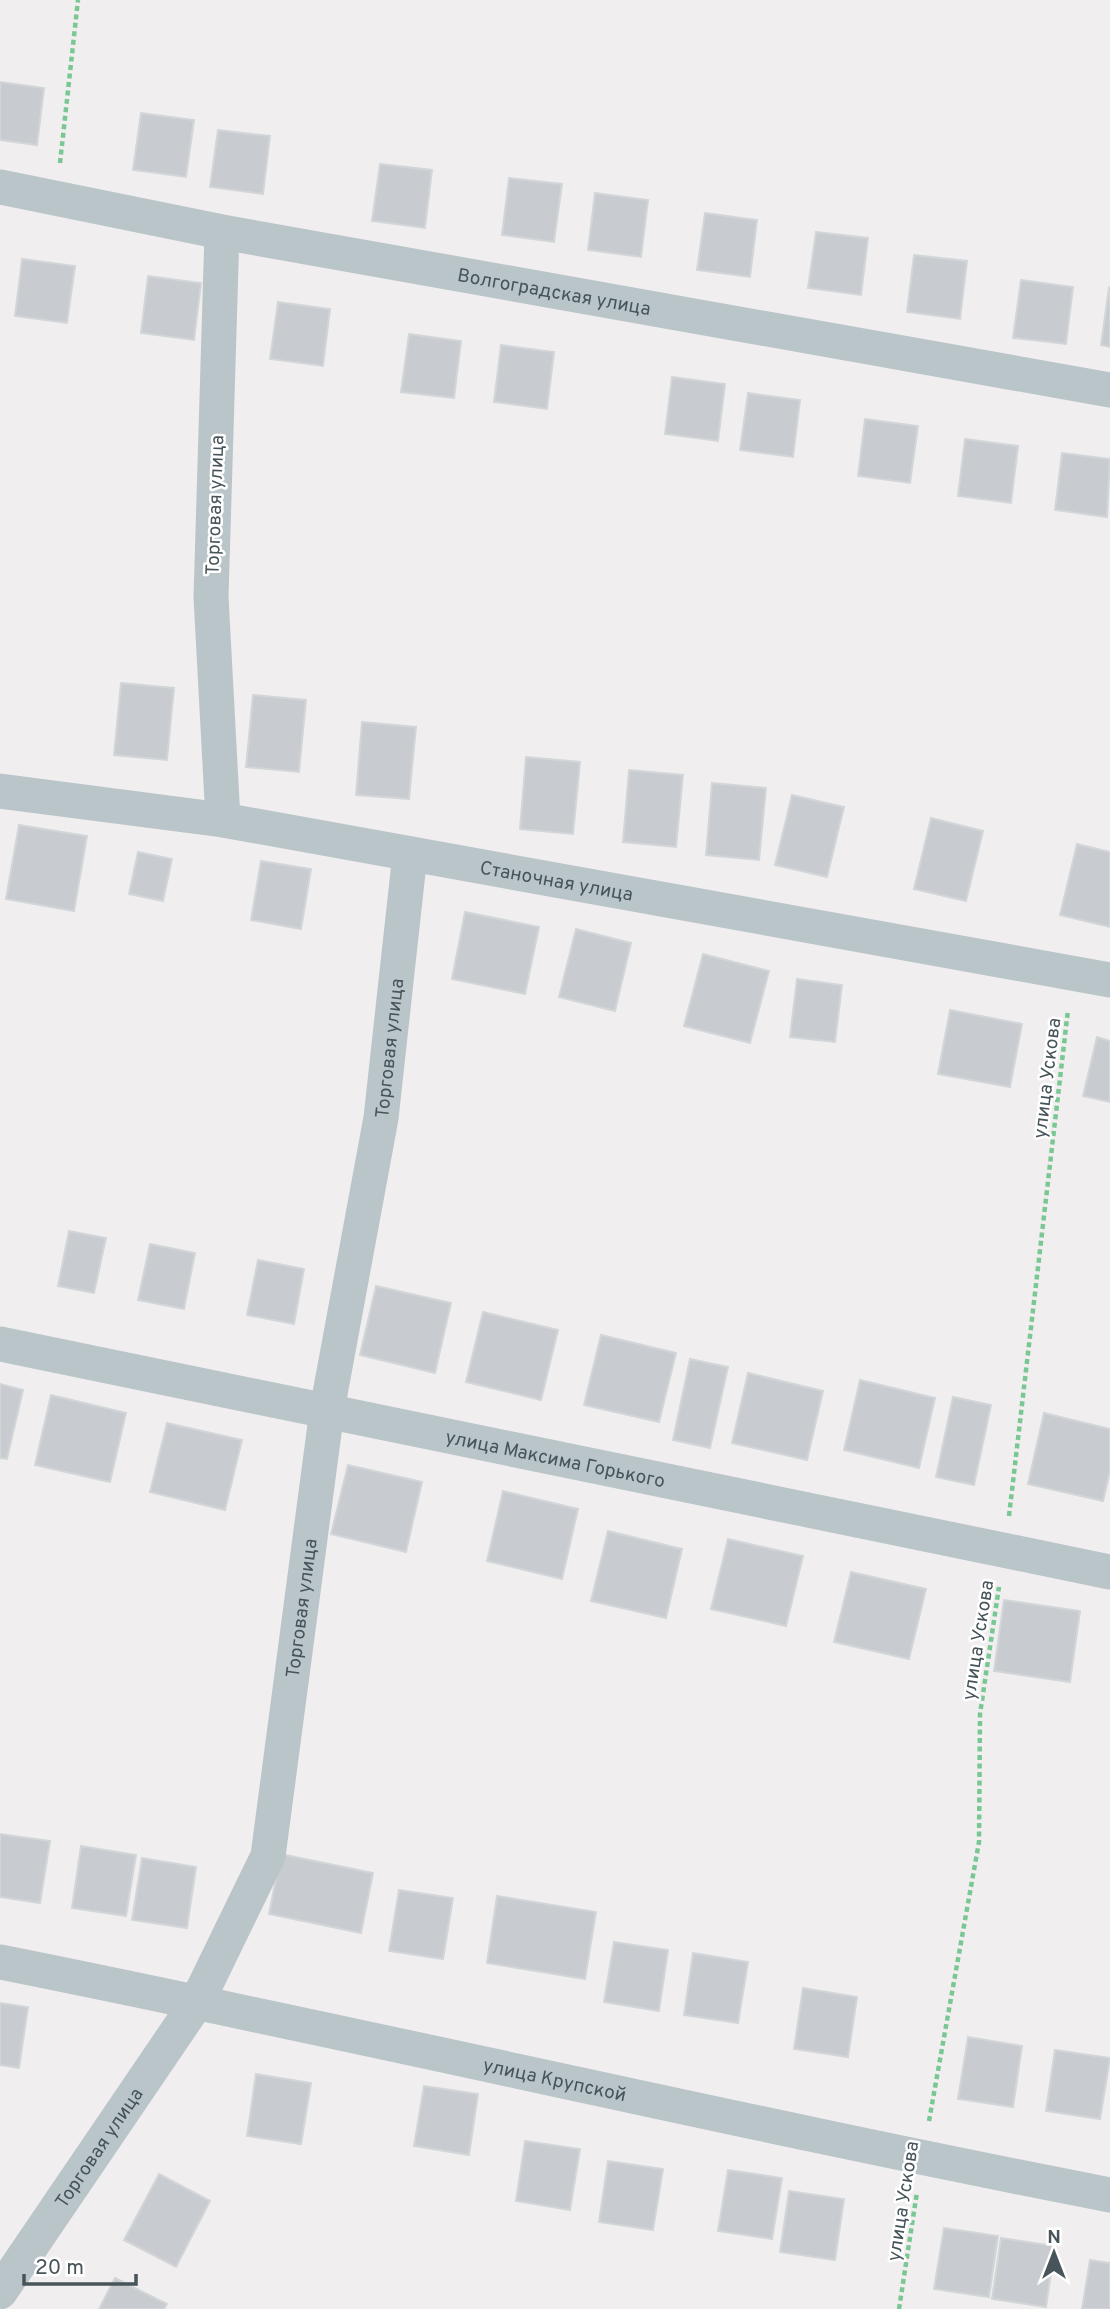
<svg xmlns="http://www.w3.org/2000/svg" width="1110" height="2309" font-family="Overpass,sans-serif">
<style>
.building{fill:#c8ccd0;stroke:#d2d6d9;stroke-width:2}
.lines{fill:none;stroke-linecap:round;stroke-linejoin:round}
.path{stroke:#79c793;stroke-width:4.5;stroke-dasharray:5 3.5;stroke-linecap:butt}
.street{stroke:#bac5ca;stroke-width:35}
.labels{text-anchor:middle;stroke-width:5;stroke-linejoin:round;paint-order:stroke}
.street-label{font-size:19px;fill:#47555a;stroke:#fff}
</style>
<rect width="100%" height="100%" fill="#f1eeef"/>
<!-- building -->
<path class="building" d="M0,82L44,88L37,145L0,140Z
M141,113L194,120L186,177L133,170Z
M218,130L270,136L263,194L210,187Z
M380,164L432,170L425,228L372,221Z
M509,178L562,184L554,242L502,235Z
M595,193L648,200L641,257L588,250Z
M705,213L757,220L750,277L697,270Z
M816,232L868,238L861,295L808,288Z
M914,255L967,261L960,319L907,312Z
M22,259L75,266L67,323L15,316Z
M148,276L201,283L194,340L141,333Z
M1021,280L1073,287L1066,344L1013,338Z
M1109,288L1110,289V347L1101,345Z
M278,302L330,309L323,366L270,359Z
M409,334L461,341L454,398L401,392Z
M501,345L554,352L547,409L494,402Z
M672,377L725,384L718,441L665,434Z
M748,393L800,400L793,457L740,450Z
M865,419L918,426L910,483L858,476Z
M965,439L1018,446L1011,503L958,496Z
M1062,453L1110,459L1107,517L1055,510Z
M121,683L174,688L167,760L114,755Z
M253,695L306,700L299,772L246,767Z
M362,722L416,727L409,799L356,795Z
M526,757L580,762L573,834L520,829Z
M629,770L683,775L676,847L623,842Z
M712,783L766,788L759,860L706,855Z
M792,795L844,807L827,877L775,865Z
M931,818L983,831L966,901L914,889Z
M19,825L87,836L74,911L6,899Z
M1077,844L1110,852V927L1060,915Z
M138,852L172,859L163,901L129,894Z
M261,861L311,869L301,929L251,920Z
M465,912L539,927L525,994L452,979Z
M576,929L631,943L615,1011L559,997Z
M703,954L769,971L750,1043L684,1026Z
M797,979L842,985L835,1042L790,1037Z
M950,1010L1022,1024L1010,1087L938,1074Z
M1097,1037L1110,1041V1102L1083,1096Z
M69,1231L106,1238L94,1293L58,1286Z
M150,1244L195,1253L184,1309L138,1300Z
M258,1260L304,1269L294,1324L247,1315Z
M376,1286L451,1303L435,1373L360,1355Z
M483,1312L558,1330L541,1400L466,1382Z
M601,1335L676,1353L659,1422L584,1405Z
M690,1359L728,1367L710,1448L673,1440Z
M748,1373L823,1391L807,1460L732,1443Z
M860,1380L935,1398L919,1468L844,1450Z
M0,1384L23,1390L7,1459L0,1458Z
M51,1395L126,1413L110,1482L35,1465Z
M953,1397L991,1405L974,1485L936,1477Z
M1044,1413L1110,1429V1471L1103,1501L1028,1484Z
M167,1423L242,1440L225,1510L150,1492Z
M348,1465L422,1482L406,1552L331,1534Z
M503,1491L578,1509L562,1579L487,1561Z
M608,1531L682,1549L666,1618L591,1601Z
M728,1539L803,1556L786,1626L711,1609Z
M851,1572L926,1589L909,1659L834,1642Z
M1004,1600L1080,1611L1070,1682L994,1671Z
M0,1834L50,1841L40,1903L0,1897Z
M81,1846L136,1855L126,1916L72,1908Z
M281,1854L373,1873L361,1933L269,1914Z
M142,1858L196,1867L187,1928L132,1920Z
M399,1890L453,1898L443,1959L389,1951Z
M497,1896L596,1912L585,1979L487,1963Z
M614,1942L668,1950L659,2011L604,2002Z
M693,1953L748,1962L738,2023L684,2015Z
M803,1988L857,1997L848,2057L794,2049Z
M0,2003L28,2007L19,2068L0,2065Z
M968,2037L1022,2046L1013,2107L958,2099Z
M1055,2050L1110,2058L1100,2119L1046,2111Z
M256,2074L311,2083L301,2144L247,2136Z
M424,2086L478,2094L469,2155L414,2146Z
M525,2141L580,2149L570,2210L516,2201Z
M608,2161L663,2169L653,2230L599,2222Z
M728,2170L782,2178L772,2239L718,2231Z
M159,2174L210,2201L176,2267L124,2240Z
M789,2191L844,2199L835,2260L780,2252Z
M944,2228L998,2236L989,2297L934,2289Z
M1001,2238L1055,2246L1046,2307L992,2299Z
M1090,2260L1110,2263V2309H1082Z
M115,2278L167,2304L164,2309H99Z"/>
<g class="lines">
<!-- path -->
<path class="path" d="M60,163L78,0
M1009,1516L1068,1010
M929,2121L979,1842L980,1714L999,1587
M899,2309L917,2192"/>
<!-- street -->
<g class="street">
<path id="s1" d="M0,187L222,232L1110,390"/>
<path d="M222,232L211,597L223,820"/>
<path id="s2" d="M0,791L223,820L1110,980"/>
<path id="s3" d="M0,1344L1110,1572"/>
<path id="s4" d="M0,1962C371,2036 739,2123 1110,2195"/>
<path id="s5" d="M0,2292L197,2002L268,1856L327,1410L381,1118L410,854"/>
</g>
</g>
<g class="labels">
<!-- street labels -->
<g class="street-label">
<text dy="7" stroke="none"><textPath href="#s1" startOffset="564">Волгоградская улица</textPath></text>
<text transform="translate(214 505) rotate(-88)" y="7">Торговая улица</text>
<text dy="7" stroke="none"><textPath href="#s2" startOffset="564">Станочная улица</textPath></text>
<text dy="7" stroke="none"><textPath href="#s5" startOffset="1330">Торговая улица</textPath></text>
<text transform="translate(1046 1078) rotate(-83)" y="7">улица Ускова</text>
<text dy="7" stroke="none"><textPath href="#s3" startOffset="567">улица Максима Горького</textPath></text>
<text dy="7" stroke="none"><textPath href="#s5" startOffset="763">Торговая улица</textPath></text>
<text transform="translate(977 1640) rotate(-81)" y="7">улица Ускова</text>
<text dy="7" stroke="none"><textPath href="#s4" startOffset="567">улица Крупской</textPath></text>
<text dy="7" stroke="none"><textPath href="#s5" startOffset="175">Торговая улица</textPath></text>
<text transform="translate(902 2201) rotate(-81)" y="7">улица Ускова</text>
</g>
</g>
<!-- north arrow -->
<g transform="translate(1054 2253)" stroke="#ffffff" stroke-width="5" paint-order="stroke">
<path d="M0-5L12 26L0 18L-12 26Z" fill="#47555a"/>
<text y="-10" font-size="19" font-weight="bold" text-anchor="middle" fill="#47555a">N</text>
</g>
<!-- scale -->
<path d="M24 2274v10h112v-10" fill="none" stroke="#47555a" stroke-width="3.5"/>
<text x="35" y="2274" font-size="21" fill="#47555a" stroke="#ffffff" stroke-width="5" paint-order="stroke">20 m</text>
</svg>
